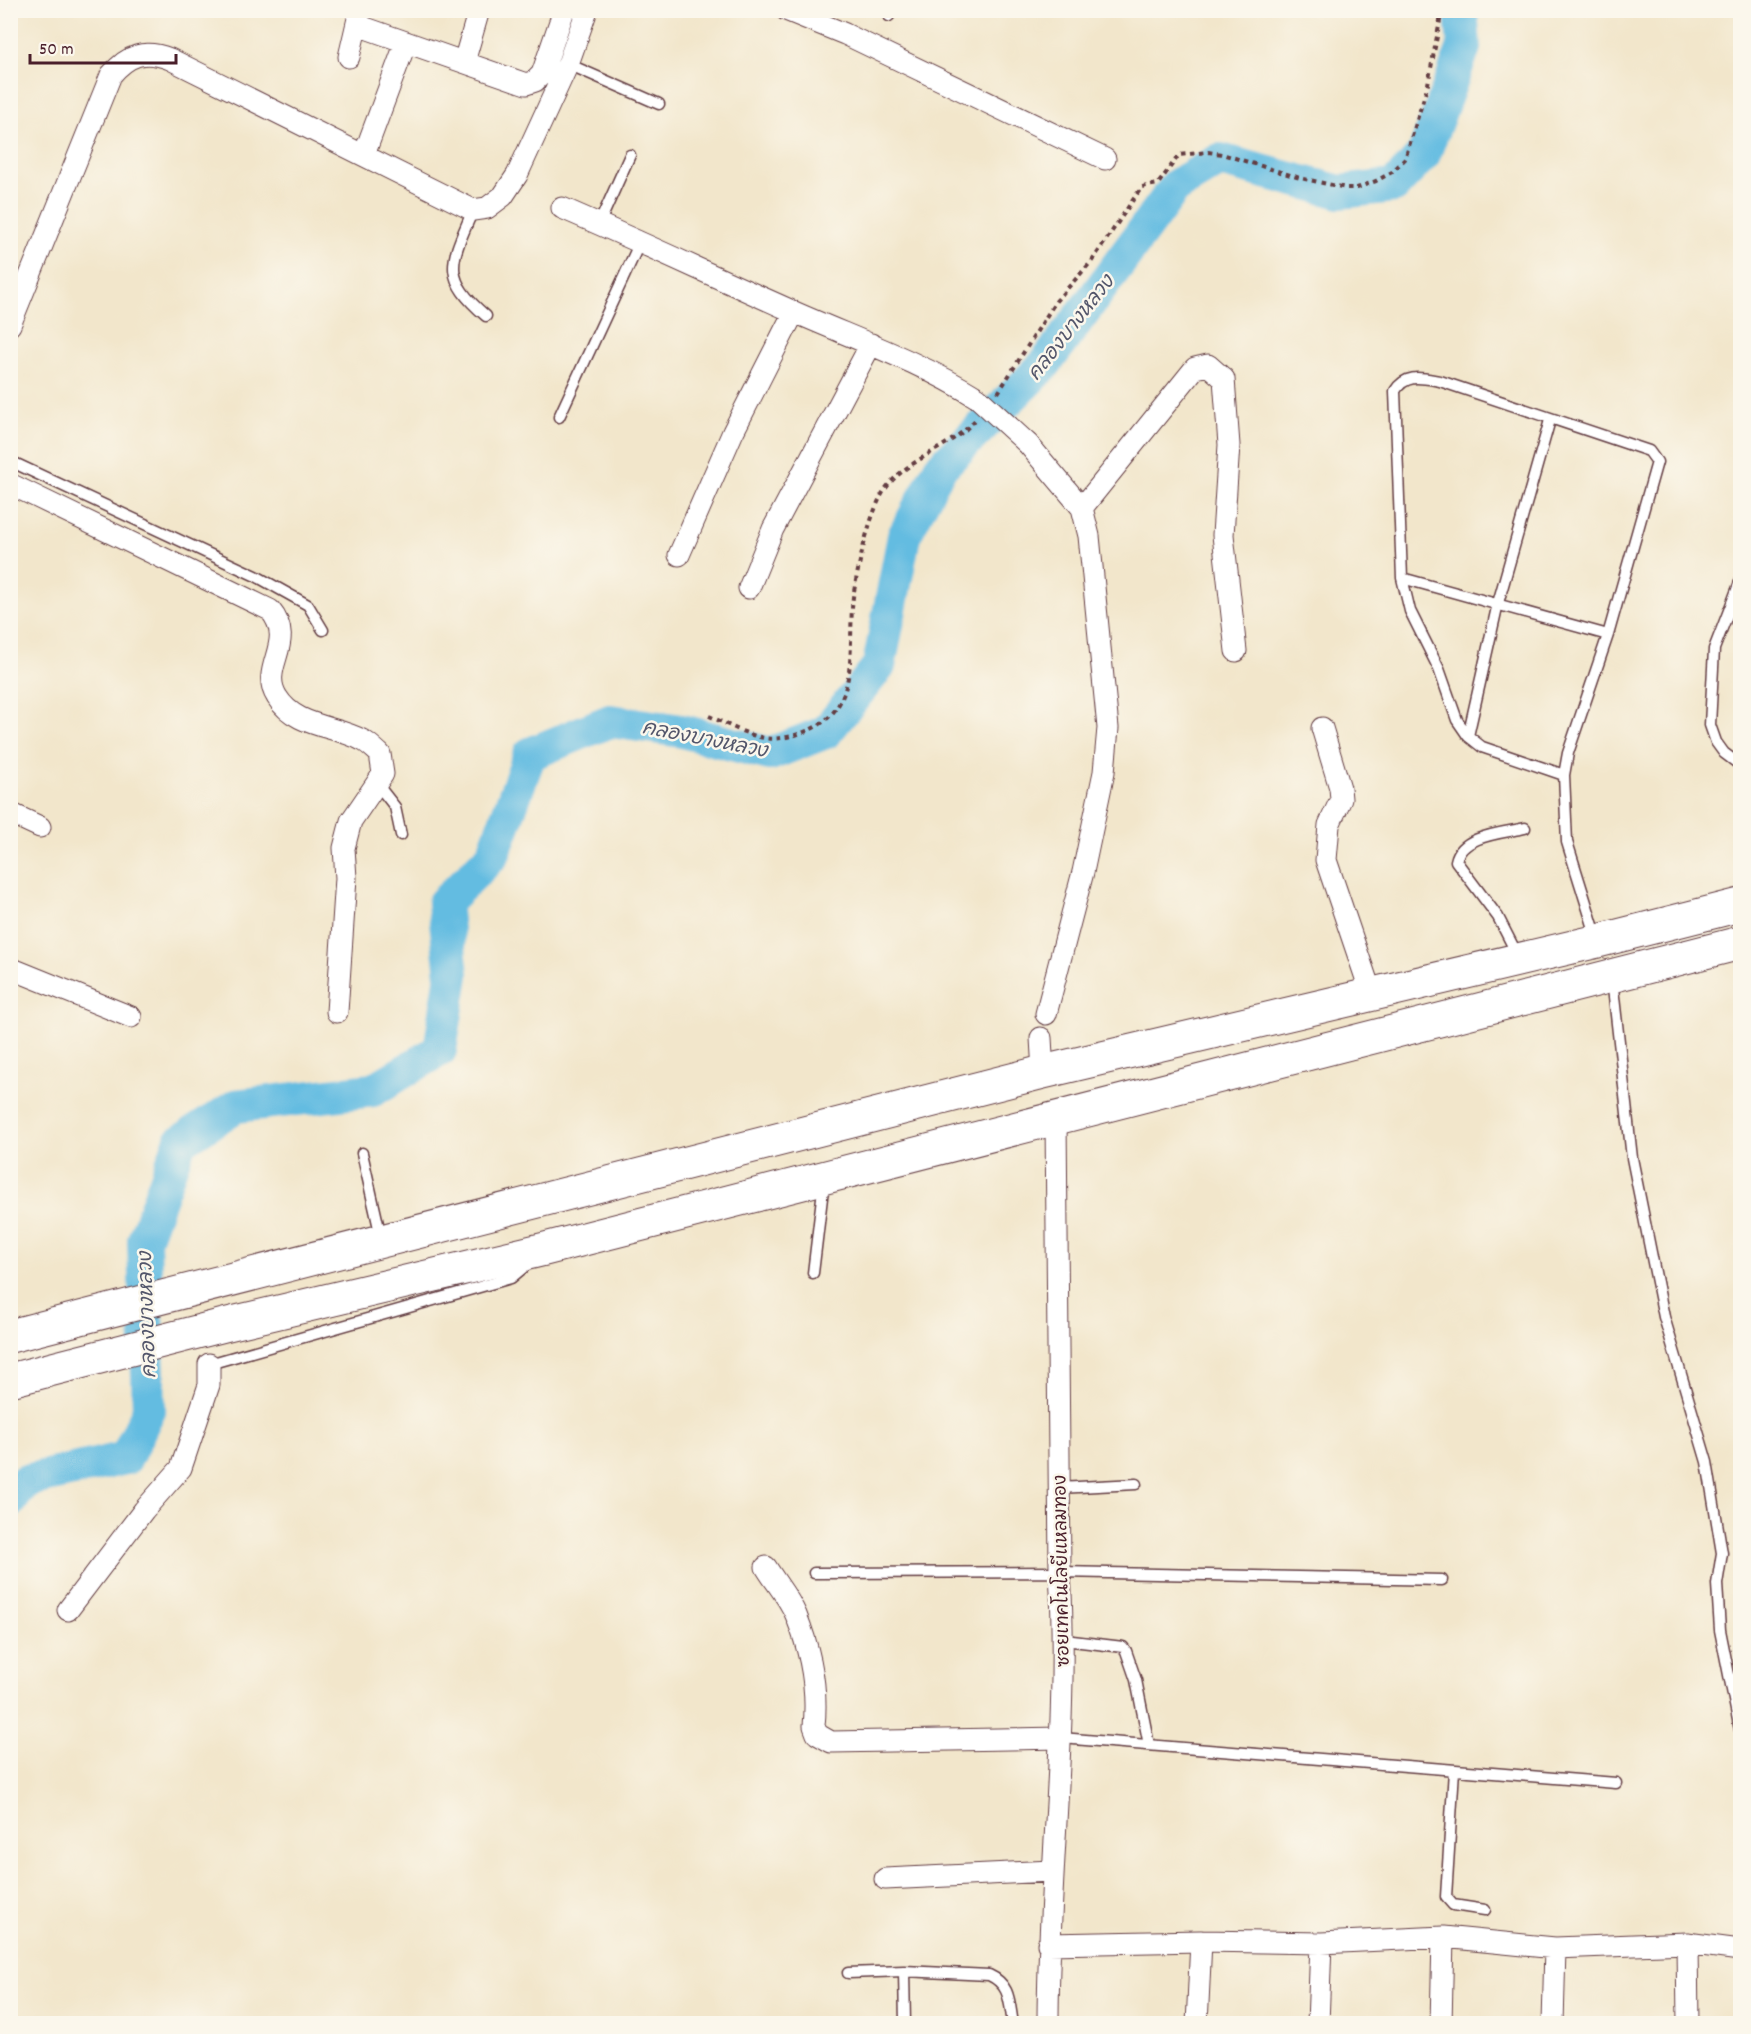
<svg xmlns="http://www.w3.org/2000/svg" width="1751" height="2034" font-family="Dekko,'Playpen Sans Thai',sans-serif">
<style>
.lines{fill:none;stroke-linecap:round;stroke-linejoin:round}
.river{stroke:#64bce1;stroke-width:34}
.lane-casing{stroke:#633d43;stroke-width:13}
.street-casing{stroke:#633d43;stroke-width:23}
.primary-casing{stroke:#633d43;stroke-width:35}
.path{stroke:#633d43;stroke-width:4;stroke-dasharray:4.5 4.5;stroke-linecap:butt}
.lane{stroke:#fff;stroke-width:10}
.street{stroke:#fff;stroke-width:21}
.primary{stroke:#fff;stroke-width:33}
.street-bridge-casing{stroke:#633d43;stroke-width:23;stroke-linecap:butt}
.street-bridge{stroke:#fff;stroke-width:21}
.labels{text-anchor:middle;stroke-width:5;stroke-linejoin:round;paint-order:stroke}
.street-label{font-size:18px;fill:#4a1f2b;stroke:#fbf7ec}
.water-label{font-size:20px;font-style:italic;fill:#53566b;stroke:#fbf7ec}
</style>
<rect width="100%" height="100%" fill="#fbf7ec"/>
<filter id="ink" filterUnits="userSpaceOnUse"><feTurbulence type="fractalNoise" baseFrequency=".0167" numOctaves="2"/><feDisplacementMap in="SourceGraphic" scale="12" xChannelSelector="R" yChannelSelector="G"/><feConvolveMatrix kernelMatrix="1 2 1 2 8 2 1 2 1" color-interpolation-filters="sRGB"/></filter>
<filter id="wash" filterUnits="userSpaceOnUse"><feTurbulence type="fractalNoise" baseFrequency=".008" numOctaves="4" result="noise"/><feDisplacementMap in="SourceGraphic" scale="24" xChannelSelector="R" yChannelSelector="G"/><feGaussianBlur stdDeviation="1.35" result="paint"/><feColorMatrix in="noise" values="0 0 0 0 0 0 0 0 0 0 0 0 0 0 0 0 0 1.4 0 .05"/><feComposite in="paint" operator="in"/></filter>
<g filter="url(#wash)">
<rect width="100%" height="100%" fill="#f2e6cb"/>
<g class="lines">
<!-- river -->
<path class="river" d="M10,1502L25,1481L126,1458L149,1410L144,1240L180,1142L236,1106L373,1090L440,1050L452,975L444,903L493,855L530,754L610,721L682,731L770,754L826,732L879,666L904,536L940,468L1045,364L1176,186L1220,160L1340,192L1394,186L1424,154L1464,47L1461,10"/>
</g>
</g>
<g filter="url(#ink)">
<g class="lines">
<!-- lane casing -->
<g class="lane-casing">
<path id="lane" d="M889,16L891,10
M568,64L659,104
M473,210C452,260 439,276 486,316
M599,224L630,155
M559,417L640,242
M1550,420L1498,603L1468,736L1482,747L1564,775
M10,461L256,576L308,605L323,630
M1402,578L1608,635
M1740,582L1714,649L1710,725L1716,742L1724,753L1740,765
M1468,736L1457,720L1439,669L1410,611L1402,578L1395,391C1406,373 1422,378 1440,381L1649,451L1657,462L1608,635L1568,753L1564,775L1567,842L1597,938
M377,784L395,807L401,835
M1518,956L1498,917L1456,861C1461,835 1504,833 1525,828
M1612,979L1632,1158L1664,1317L1707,1462L1722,1553L1717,1584L1720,1630L1740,1730
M362,1153L381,1237
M813,1273L824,1181
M209,1364L511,1278L529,1263
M1059,1488L1136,1484
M814,1573L1060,1572L1442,1580
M1064,1640L1123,1647L1126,1651L1136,1680L1149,1745
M1061,1738L1616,1783
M1454,1770L1446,1897L1453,1905L1485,1910
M904,1971L905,2024
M848,1973L904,1971L989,1975C1011,1985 1009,2002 1013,2024"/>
</g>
<!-- street casing -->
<g class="street-casing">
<path id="street" d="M786,10L845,34L1105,159
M357,25L526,84L535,81L542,74L564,10
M349,57L360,10
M464,62L479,10
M364,155L406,42
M562,208C639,241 715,277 792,311C855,339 919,361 978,398
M10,325L111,75C128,55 144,49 170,59L473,210L487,208L503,196L517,175L568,64L587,10
M1028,444L1082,508L1089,536L1108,728L1104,772L1083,872L1046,1014
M10,484L270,610C298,643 258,667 277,697C295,727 334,725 362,740C369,743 375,750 380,754L383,774L351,821L344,848L346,878L337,1012
M1082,508L1195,368L1208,365L1224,379L1229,445L1223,535L1236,651
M679,555L733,432L794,312
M749,588L773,529L871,344
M1322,728L1340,788L1341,799L1329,825L1326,860L1371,993
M10,813L40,827
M10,968L131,1017
M1041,1038L1043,1072
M766,1567C775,1582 789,1598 796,1615C810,1650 818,1688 814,1726L817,1734L831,1742L1061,1738
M68,1610L144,1510L181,1468L209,1385V1364
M885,1879L1052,1871
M1687,1943L1688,2024
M1048,1944L1201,1941L1321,1943L1443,1937L1555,1948L1687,1943L1740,1950
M1048,2024C1048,1873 1069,1722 1060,1572L1056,1118
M1197,2024L1201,1941
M1318,2024L1321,1943
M1441,2024L1443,1937
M1553,2024L1555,1948"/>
</g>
<!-- primary casing -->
<g class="primary-casing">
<path id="primary" d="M10,1336L1043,1072L1598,941L1740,905
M10,1380L228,1324L545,1249L1740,943"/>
</g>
<!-- path -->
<path class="path" d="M998,393L1056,301L1092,261L1137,194L1142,187L1158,184L1179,155L1208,152L1222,154L1300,178L1346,188H1357L1376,181L1392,172L1405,159L1428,84L1442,10
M709,716C725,723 742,733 760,737C774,741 791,737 804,732C863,711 847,647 853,597C858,568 867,523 881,496C900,460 950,450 976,419"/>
<!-- lane -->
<use href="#lane" class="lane"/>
<!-- street -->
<use href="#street" class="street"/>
<!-- primary -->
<use href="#primary" class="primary"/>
<!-- street-bridge casing -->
<g class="street-bridge-casing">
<path id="street-bridge" d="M978,398L1028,444"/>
</g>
<!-- street-bridge -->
<use href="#street-bridge" class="street-bridge"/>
</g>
</g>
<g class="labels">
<!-- street labels -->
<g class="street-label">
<text transform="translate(1061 1571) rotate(-91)" y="6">ซอยเทคโนโลยีแหลมทอง</text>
</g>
<!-- water labels -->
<g class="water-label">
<text transform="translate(1070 327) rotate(-52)" y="7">คลองบางหลวง</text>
<text transform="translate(705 738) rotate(11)" y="7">คลองบางหลวง</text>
<text transform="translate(146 1315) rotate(-92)" y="7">คลองบางหลวง</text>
</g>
</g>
<!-- margin -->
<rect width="1751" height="2034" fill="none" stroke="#fbf7ec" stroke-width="36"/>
<!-- scale -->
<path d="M30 54v9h146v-9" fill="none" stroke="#4a1f2b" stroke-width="3"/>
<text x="39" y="54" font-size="18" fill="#4a1f2b" stroke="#fbf7ec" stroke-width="4.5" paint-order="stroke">50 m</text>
</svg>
